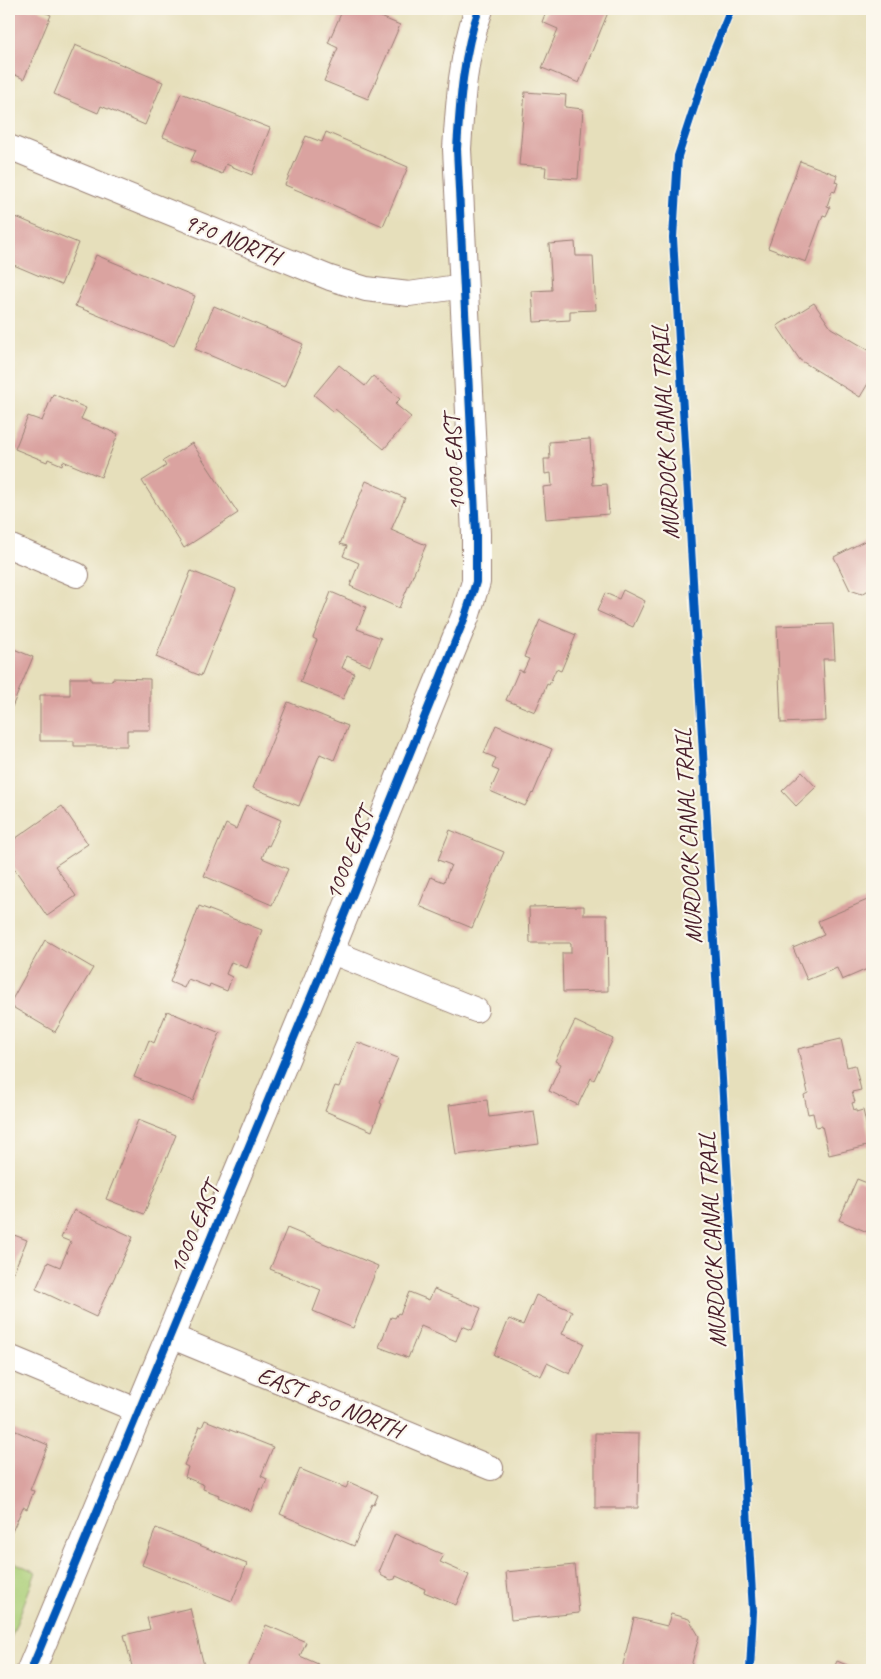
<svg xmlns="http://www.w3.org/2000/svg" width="881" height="1679" font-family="Caveat,sans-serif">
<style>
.green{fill:#aace77;stroke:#7a7651}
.building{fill:#daa3a0}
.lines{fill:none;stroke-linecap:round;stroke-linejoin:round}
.minor-casing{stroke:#987f73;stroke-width:26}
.tertiary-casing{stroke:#987f73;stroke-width:30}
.minor{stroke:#fff;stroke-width:24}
.tertiary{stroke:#fff;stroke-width:28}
.cycleway-casing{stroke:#fbf7ec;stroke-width:11}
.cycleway{stroke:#0057b8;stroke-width:8}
.labels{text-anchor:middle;stroke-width:4.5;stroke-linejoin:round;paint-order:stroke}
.street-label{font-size:24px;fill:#4a1f2b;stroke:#fbf7ec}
</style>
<rect width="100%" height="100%" fill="#fbf7ec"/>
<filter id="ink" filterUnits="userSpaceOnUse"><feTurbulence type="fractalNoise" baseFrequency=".02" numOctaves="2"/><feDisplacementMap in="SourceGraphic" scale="10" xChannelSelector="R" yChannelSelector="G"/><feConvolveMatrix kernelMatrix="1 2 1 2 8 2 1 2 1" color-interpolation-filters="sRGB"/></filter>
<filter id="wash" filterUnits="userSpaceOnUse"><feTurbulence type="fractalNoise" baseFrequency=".0096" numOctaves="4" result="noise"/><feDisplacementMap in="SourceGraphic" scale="20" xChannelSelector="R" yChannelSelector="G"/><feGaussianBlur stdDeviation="1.12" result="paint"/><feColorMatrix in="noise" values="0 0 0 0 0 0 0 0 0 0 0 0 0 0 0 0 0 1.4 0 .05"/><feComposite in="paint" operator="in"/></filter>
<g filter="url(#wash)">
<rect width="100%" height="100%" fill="#e6dfbb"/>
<!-- green -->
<path class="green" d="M9,1560L36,1572L9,1643Z"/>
<g id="blocks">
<!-- building -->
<path class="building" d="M9,9H37L51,15L24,79L9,72Z
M343,9L355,10L356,9H362L400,25L368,99L324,81L338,48L328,43Z
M547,9L609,10L579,83L542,68L558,29L542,22Z
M75,45L163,82L145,125L101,106L98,113L54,94Z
M525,92L566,95L565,107L583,109L578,179L545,177L546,167L519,165Z
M181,93L270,128L252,175L226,164L222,174L191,161L196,150L163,137Z
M326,132L408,167L383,226L285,185L306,136L322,142Z
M800,161L837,175L835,182L838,183L835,192L832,191L827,206L830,207L826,216L823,215L806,262L768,248Z
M9,217L15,219L16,217L78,243L61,285L9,263Z
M575,242L576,256H593L596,310L570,311V320L534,322L532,291L552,290L549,244Z
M96,255L195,296L174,346L75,306Z
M814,303L831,328L872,352V377L860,397L800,360L777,326Z
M214,306L303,344L284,387L195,349Z
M339,365L365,386L373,376L400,399L395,404L411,417L384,449L335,409L333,411L314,395Z
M53,394L86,408L81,419L118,434L101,477L63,461L62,465L48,459L47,462L15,449L28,416L42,421Z
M590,439L593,485L607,484L609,514L546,519L543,487L552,486L551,473L545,474L544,459H550L549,442Z
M192,443L238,513L184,548L142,481L166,466L163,461Z
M366,481L405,498L391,530L426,545L399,608L350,586L359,563L343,556L347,546L340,544Z
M872,537V588L862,594L850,590L834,557Z
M191,571L236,589L201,676L156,657Z
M623,590L645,601L633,627L597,611L605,593L619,599Z
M331,592L366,607L357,629L381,638L370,666L347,656L342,668L354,673L343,699L300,682L317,640L313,638Z
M540,620L576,635L561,671L556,669L549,685L547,684L535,712L506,700L519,670L523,672L529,659L524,657Z
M833,624L835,659H823L826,721L781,723L777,626Z
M9,647L33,657L12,707L9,706Z
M70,678H91V681H112L113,678L150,679V730H127V746H74V741H40V695H70Z
M288,702L348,726L334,760L320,754L299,806L253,788Z
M496,725L552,749L533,794L532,793L525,806L490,791L499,771L492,768L496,758L484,753Z
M802,772L816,787L796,806L782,791Z
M246,805L281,820L269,846L267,845L262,858L288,869L272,905L204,876L226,824L236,829Z
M62,806L88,844L55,866L76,896L47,916L9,861V843Z
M450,830L504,852L472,928L419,906L431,877L444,882L451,865L438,860Z
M872,898V967L842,980L837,968L807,980L793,948L824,935L818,921Z
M199,906L262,930L247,968L231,962L226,974L232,977L227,991L210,984L209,987L188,979L184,988L170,982Z
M584,906V915H607L608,991L563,992L562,953H571V943H530L529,907Z
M45,940L93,968L55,1032L9,1005Z
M167,1011L220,1033L193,1101L134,1077L149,1040L154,1043Z
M575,1021L613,1039L594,1080L591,1078L578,1105L549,1091L561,1064L555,1061Z
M841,1039L847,1067L855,1065L861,1090L852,1092L855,1102L852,1103L854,1110L856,1109V1112L863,1110L871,1145L829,1155L822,1126L816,1127L813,1113L808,1114L804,1095L808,1093L798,1049Z
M357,1042L398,1058L380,1103L382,1104L372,1131L325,1111L335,1086L339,1087Z
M487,1100L489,1117L534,1111L539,1144L456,1155L449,1105Z
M138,1120L176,1135L144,1214L106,1199Z
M857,1179L872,1185V1234L839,1220Z
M74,1210L133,1237L96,1317L36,1289L48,1262L60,1267L71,1242L61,1238Z
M287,1228L378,1266L353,1328L313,1311L321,1290L270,1269Z
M9,1233L27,1240L11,1278L9,1277Z
M434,1289L481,1308L472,1330L462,1326L456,1341L421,1326L408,1358L379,1347L391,1317L395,1318L398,1313L400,1314L409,1292L429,1300Z
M536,1295L572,1311L562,1334L584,1343L570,1374L547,1363L541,1376L494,1355L509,1319L523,1325Z
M205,1420L273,1447L261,1476L267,1479L263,1490L260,1488L251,1511L218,1497L219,1495L203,1489L204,1485L185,1477L188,1467L184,1465L200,1426L202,1427Z
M9,1428L48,1445L30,1490L34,1491L27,1509L23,1507L11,1534L9,1533Z
M595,1433L639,1434L638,1508H595Z
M300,1469L346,1488L349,1482L378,1495L374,1505L372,1504L354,1546L280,1514Z
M156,1528L247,1564L232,1601L142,1565Z
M395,1534L444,1555L440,1562L469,1575L456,1605L424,1592L425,1589L396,1576L395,1579L391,1580L382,1576L379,1572Z
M574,1565L579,1613L511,1620L506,1572Z
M190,1608L205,1670H165V1668L154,1670H133L124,1635L150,1629L147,1618Z
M671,1614L689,1619L699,1636L690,1670H628L622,1669L634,1618L667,1626Z
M266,1625L306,1642L300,1656L318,1664L315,1670H247Z
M837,1661L859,1670H833Z"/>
</g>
</g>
<g filter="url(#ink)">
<use href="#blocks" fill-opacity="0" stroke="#987f73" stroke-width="1"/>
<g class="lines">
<!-- minor casing -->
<g class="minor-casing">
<path id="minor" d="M9,147L330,278L366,289L409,294L464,286
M9,546L77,575
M330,951L476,1010
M170,1336L491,1468
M9,1357L139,1411"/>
</g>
<!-- tertiary casing -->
<g class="tertiary-casing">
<path id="tertiary" d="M31,1670L318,980L465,617L476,582V534L457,149C460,101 463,54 479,9"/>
</g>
<!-- minor -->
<use href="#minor" class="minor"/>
<!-- tertiary -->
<use href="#tertiary" class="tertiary"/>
<!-- cycleway casing -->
<g class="cycleway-casing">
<path id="cycleway" d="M731,9L708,65L678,156L673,238L753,1611L750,1670
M31,1670L318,980L465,617L476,582V534L457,149C460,101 463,54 479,9"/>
</g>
<!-- cycleway -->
<use href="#cycleway" class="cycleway"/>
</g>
</g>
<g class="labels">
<!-- street labels -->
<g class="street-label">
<text transform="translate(232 239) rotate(22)" y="8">970 NORTH</text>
<text transform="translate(665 432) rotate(-93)" y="8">MURDOCK CANAL TRAIL</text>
<text transform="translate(454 463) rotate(-93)" y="8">1000 EAST</text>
<text transform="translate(688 836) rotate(-93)" y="8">MURDOCK CANAL TRAIL</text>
<text transform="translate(349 854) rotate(-68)" y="8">1000 EAST</text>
<text transform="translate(194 1228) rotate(-67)" y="8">1000 EAST</text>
<text transform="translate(712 1240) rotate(-93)" y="8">MURDOCK CANAL TRAIL</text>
<text transform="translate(330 1402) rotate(22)" y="8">EAST 850 NORTH</text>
</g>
</g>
<!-- margin -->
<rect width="881" height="1679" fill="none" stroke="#fbf7ec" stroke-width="30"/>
</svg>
